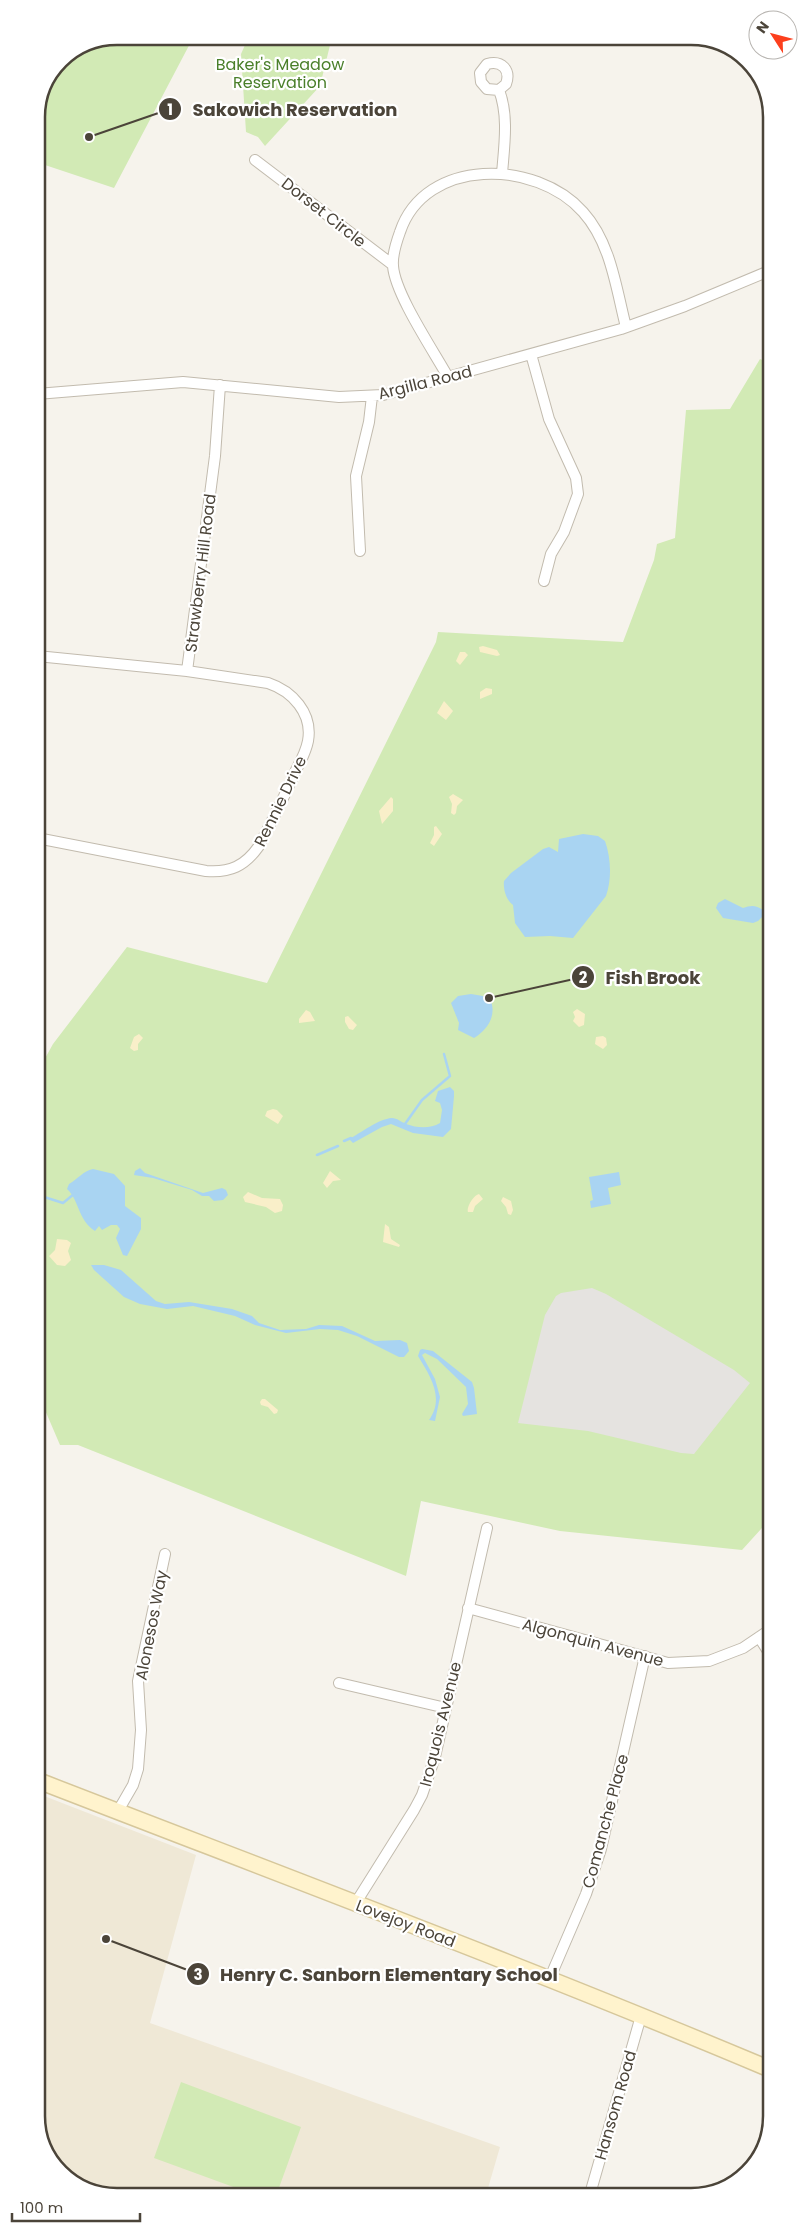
<svg xmlns="http://www.w3.org/2000/svg" width="808" height="2233" font-family="Poppins,sans-serif">
<style>
.education{fill:#efe8d6}
.green{fill:#d2eab5}
.sand{fill:#f9efc9}
.parking{fill:#e5e3e0}
.water{fill:#a9d4f2}
.lines{fill:none;stroke-linecap:round;stroke-linejoin:round}
.stream{stroke:#a9d4f2;stroke-width:2.5}
.minor-casing{stroke:#c2bbae;stroke-width:12}
.secondary-casing{stroke:#d6c79b;stroke-width:18}
.minor{stroke:#fff;stroke-width:10}
.secondary{stroke:#fff3cd;stroke-width:15}
.labels{text-anchor:middle;stroke-width:4.5;stroke-linejoin:round;paint-order:stroke}
.park-label{font-size:16px;fill:#4a7f2a;stroke:#fff}
.street-label{font-size:16px;fill:#4b4439;stroke:#fff}
.rim{fill:none;stroke:#4b4439;stroke-width:2.5}
.leader{fill:none;stroke:#4b4439;stroke-width:2}
.callout-dot{fill:#4b4439;stroke:#fff;stroke-width:2}
.mark-label{font-size:15px;text-anchor:middle;font-weight:bold;fill:#fff}
.callout-label{font-size:18px;text-anchor:middle;font-weight:bold;fill:#4b4439;stroke:#fff;stroke-width:4.5;stroke-linejoin:round;paint-order:stroke}
</style>
<rect width="100%" height="100%" fill="#f6f3ec"/>
<!-- education -->
<path class="education" d="M39,1794L196,1855L150,2023L500,2147L486,2195L111,2197L64,2177L39,2137Z"/>
<!-- green -->
<path class="green" d="M117,36H194L114,188L36,162V112L60,60Z
M249,36L332,37L320,86L265,146L258,137L246,132L241,54Z
M760,359L769,363L771,1518L742,1550L560,1531L421,1501L406,1576L78,1445H60L45,1410H38V1071L53,1044L127,947L267,983L436,642L438,632L623,642L654,560L657,544L675,538L686,410L730,409Z
M181,2082L301,2127L276,2196H258L154,2158Z"/>
<!-- sand -->
<path class="sand" d="M483,646L497,650L500,655L497,656L480,652L479,647Z
M460,652H465L468,655L460,665L456,661Z
M486,688L492,689V694L480,699V692Z
M444,701L453,711L446,720L437,713Z
M453,794L463,800L457,806L456,813L454,815L451,813L452,804L449,797Z
M391,797L393,799V811L382,824L379,811Z
M436,826L442,834L434,846L430,843L434,835V827Z
M577,1009L585,1014L584,1025L579,1027L573,1021L575,1017L573,1012Z
M306,1010L310,1012L315,1021L299,1023V1019Z
M348,1016L357,1025L353,1030L349,1029L345,1022V1017Z
M139,1034L143,1038L138,1044V1050L134,1051L130,1048L134,1037Z
M603,1036L606,1038L607,1045L603,1049L595,1044L596,1037Z
M273,1109L277,1110L283,1116L278,1124L265,1116L267,1111Z
M330,1171L341,1180L333,1181L327,1188L323,1183Z
M248,1192L262,1198L280,1199L283,1205L282,1211L275,1213L266,1207L245,1202L243,1197Z
M479,1194L483,1199L475,1206L473,1212H468C466,1207 474,1195 479,1194Z
M503,1197L511,1201L513,1210L511,1215L508,1214L506,1207L501,1201Z
M385,1224L389,1227L391,1239L400,1245L399,1247L383,1242Z
M57,1239L67,1240L71,1243L68,1251L71,1260L65,1266L57,1265L49,1256L55,1250Z
M262,1399H265L278,1410L277,1413L274,1414L268,1407L261,1405L260,1402Z"/>
<!-- parking -->
<path class="parking" d="M592,1288L606,1294L734,1370L750,1383L694,1454L681,1453L588,1431L518,1423L545,1315L556,1296L561,1293Z"/>
<!-- water -->
<path class="water" d="M583,834L598,836L605,841C611,858 612,879 606,896L573,938L550,936L525,937L515,923L513,905C506,900 503,889 504,881L511,873L543,849L549,847L558,852L559,839Z
M725,899L743,908C751,905 756,905 763,910V916L758,921L753,923L723,918L716,908L718,903Z
M471,994L489,997C498,1013 489,1029 474,1038L458,1030L459,1023L451,1003L458,996Z
M450,1087L454,1091V1096L451,1129L443,1137L413,1133L391,1124L382,1127L353,1143L349,1139C361,1133 378,1119 392,1118C397,1118 401,1122 406,1124C417,1128 430,1129 440,1123L442,1110L440,1103L435,1101L438,1091Z
M140,1168L145,1173L203,1193L222,1188L226,1190L228,1195L223,1200L214,1201L209,1196H202L192,1190L153,1178L134,1175L135,1171Z
M93,1169L114,1174L125,1186V1206L141,1218V1229L127,1256L123,1255L116,1238L120,1229L117,1225H111L102,1230L99,1226L95,1231C77,1219 80,1201 67,1189L69,1184C78,1179 83,1171 93,1169Z
M619,1172L621,1185L608,1188L611,1204L591,1208L590,1201L593,1200L589,1177Z
M91,1265H104L121,1270L156,1301L165,1304L189,1302L232,1309L252,1316L259,1323L280,1330L306,1329L319,1325L342,1326L375,1341L400,1340L407,1343L409,1351L404,1357H399L357,1336L338,1330L320,1329L286,1333L255,1325L235,1316L193,1306L167,1309L140,1304L124,1297L94,1270Z
M422,1349L433,1351L472,1382L474,1388L477,1414L463,1416L462,1414L468,1404L466,1387L437,1359L425,1353L422,1355L435,1379L440,1397L435,1421L429,1420C445,1398 430,1376 418,1356L420,1350Z"/>
<g class="lines">
<!-- stream -->
<path class="stream" d="M403,1124H405L422,1100L450,1076L444,1054
M344,1141L351,1138
M317,1155L338,1146
M38,1195L63,1203L74,1194"/>
<!-- minor casing -->
<g class="minor-casing">
<path id="minor" d="M499,90L487,89L481,82L480,73L487,64C502,60 511,70 506,84L499,90C509,116 504,147 502,174
M255,160L393,265
M531,354L549,419L576,478L578,494L564,532L551,554L544,581
M448,377C433,350 395,294 393,266C392,255 396,243 400,232C425,157 536,159 583,212C611,243 616,288 626,327
M37,394L183,382L339,397L383,395L621,329L685,306L769,271
M360,551L356,476L369,422L372,396
M37,656L187,671L215,456L220,385
M37,838L206,871C230,873 245,866 259,846C272,821 285,796 296,770C301,761 306,751 308,741C313,713 292,691 268,683L187,671
M468,1608L668,1663L709,1661L743,1648L771,1629
M759,1637L771,1656
M339,1683L446,1708
M118,1811L133,1785L138,1769L141,1730L138,1681L165,1554
M355,1904L414,1810L422,1795L435,1757L487,1528
M549,1980L586,1894L601,1849L645,1656
M590,2194L641,2016"/>
</g>
<!-- secondary casing -->
<g class="secondary-casing">
<path id="secondary" d="M39,1781C284,1876 530,1968 772,2070"/>
</g>
<!-- minor -->
<use href="#minor" class="minor"/>
<!-- secondary -->
<use href="#secondary" class="secondary"/>
</g>
<g class="labels">
<!-- park labels -->
<g class="park-label">
<text x="280" y="70">Baker's Meadow<tspan x="280" dy="18">Reservation</tspan></text>
</g>
<!-- street labels -->
<g class="street-label">
<text transform="translate(324 212) rotate(38)" y="6">Dorset Circle</text>
<text transform="translate(425 382) rotate(-14)" y="6">Argilla Road</text>
<text transform="translate(200 573) rotate(-83)" y="6">Strawberry Hill Road</text>
<text transform="translate(280 801) rotate(-64)" y="6">Rennie Drive</text>
<text transform="translate(151 1625) rotate(-79)" y="6">Alonesos Way</text>
<text transform="translate(593 1642) rotate(15)" y="6">Algonquin Avenue</text>
<text transform="translate(440 1724) rotate(-76)" y="6">Iroquois Avenue</text>
<text transform="translate(605 1821) rotate(-75)" y="6">Comanche Place</text>
<text transform="translate(406 1923) rotate(21)" y="6">Lovejoy Road</text>
<text transform="translate(615 2105) rotate(-74)" y="6">Hansom Road</text>
</g>
</g>
<!-- crop -->
<path d="M0 0H808V2233H0ZM117 45H691A72 72 0 0 1 763 117V2116A72 72 0 0 1 691 2188H117A72 72 0 0 1 45 2116V117A72 72 0 0 1 117 45Z" fill="#fff" fill-rule="evenodd"/>
<path class="rim" d="M117 45H691A72 72 0 0 1 763 117V2116A72 72 0 0 1 691 2188H117A72 72 0 0 1 45 2116V117A72 72 0 0 1 117 45Z"/>
<!-- callouts -->
<path class="leader" d="M89 137L170 109M489 998L583 977M106 1939L198 1974"/>
<g class="callout-dot">
<circle cx="89" cy="137" r="5"/>
<circle cx="489" cy="998" r="5"/>
<circle cx="106" cy="1939" r="5"/>
<circle cx="170" cy="109" r="12"/>
<circle cx="583" cy="977" r="12"/>
<circle cx="198" cy="1974" r="12"/>
</g>
<g class="mark-label">
<text x="170" y="115">1</text>
<text x="583" y="983">2</text>
<text x="198" y="1980">3</text>
</g>
<g class="callout-label">
<text x="295" y="116">Sakowich Reservation</text>
<text x="653" y="984">Fish Brook</text>
<text x="389" y="1981">Henry C. Sanborn Elementary School</text>
</g>
<!-- north arrow -->
<g transform="translate(773 35) rotate(306)"><circle r="24" fill="#ffffff" stroke="#b7b4b0"/>
<path d="M0-4L9 19L0 12L-9 19Z" fill="#fc3f1d"/>
<text y="-8" font-size="14" font-weight="bold" text-anchor="middle" fill="#4b4439">N</text>
</g>
<!-- scale -->
<path d="M12 2213v8h128v-8" fill="none" stroke="#4b4439" stroke-width="2.5"/>
<text x="20" y="2213" font-size="15" fill="#4b4439" stroke="#ffffff" stroke-width="4" paint-order="stroke">100 m</text>
</svg>
